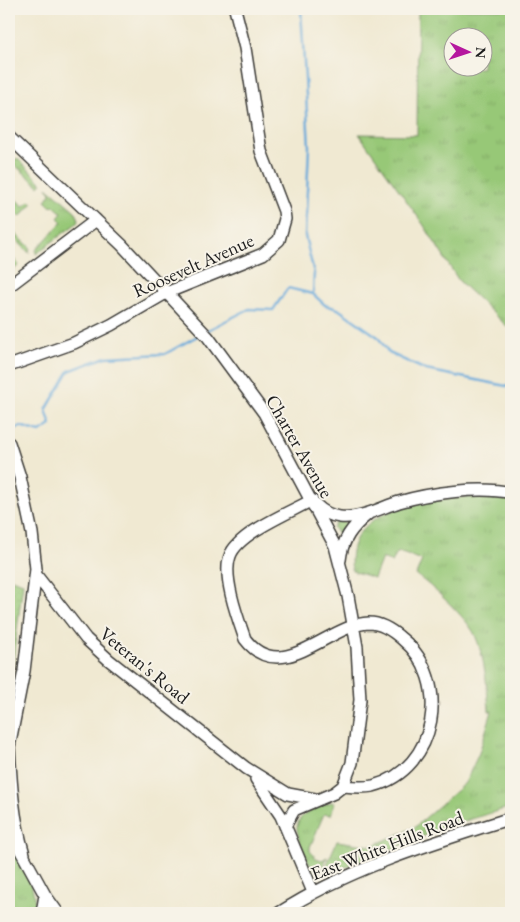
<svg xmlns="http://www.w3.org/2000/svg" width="520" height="922" font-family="'EB Garamond',serif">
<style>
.grass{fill:url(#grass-tufts);stroke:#5a724a;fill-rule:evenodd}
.park{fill:url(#park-dots);stroke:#5a724a}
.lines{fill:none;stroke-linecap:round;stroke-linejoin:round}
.stream{stroke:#66a9da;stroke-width:2.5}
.minor-casing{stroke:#3c3b37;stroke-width:14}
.minor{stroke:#fff;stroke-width:11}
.labels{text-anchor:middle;stroke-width:4;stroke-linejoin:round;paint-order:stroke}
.street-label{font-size:19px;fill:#1c1c1c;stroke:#f7f3e8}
</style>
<defs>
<pattern id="grass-tufts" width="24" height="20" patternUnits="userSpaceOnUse" patternTransform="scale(1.25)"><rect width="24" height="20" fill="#97c877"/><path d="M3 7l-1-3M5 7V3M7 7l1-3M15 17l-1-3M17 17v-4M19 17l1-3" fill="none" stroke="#82ab66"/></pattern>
<pattern id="park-dots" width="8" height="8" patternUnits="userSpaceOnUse" patternTransform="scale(1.25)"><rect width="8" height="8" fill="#97c877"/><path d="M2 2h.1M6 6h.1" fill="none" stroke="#82ab66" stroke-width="1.8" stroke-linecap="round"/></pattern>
</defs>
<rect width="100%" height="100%" fill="#f7f3e8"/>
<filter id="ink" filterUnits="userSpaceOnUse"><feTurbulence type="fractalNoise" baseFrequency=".02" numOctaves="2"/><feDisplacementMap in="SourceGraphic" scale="10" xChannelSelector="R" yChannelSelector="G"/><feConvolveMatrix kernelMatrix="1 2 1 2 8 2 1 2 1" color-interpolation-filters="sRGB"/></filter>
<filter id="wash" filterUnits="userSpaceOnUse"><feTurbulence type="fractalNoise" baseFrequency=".0096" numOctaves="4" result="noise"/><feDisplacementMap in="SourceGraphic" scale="20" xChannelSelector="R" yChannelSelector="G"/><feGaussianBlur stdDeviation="1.12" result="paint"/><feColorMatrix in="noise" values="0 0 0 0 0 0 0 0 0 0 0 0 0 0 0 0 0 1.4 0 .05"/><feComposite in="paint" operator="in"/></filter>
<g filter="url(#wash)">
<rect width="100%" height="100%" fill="#f0e9d2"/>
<!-- grass -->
<path class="grass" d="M418,9H511V330L459,281L423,224L359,134L417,135ZM452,38H482V68H452Z
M14,159H18L42,183L39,186L9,160Z
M47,187L75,211L79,219L77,223L36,254V250L62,222L58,218L62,213L53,205L51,207L45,201L51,194Z
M9,193L23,206L30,201L33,203L21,216L9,212V209L16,202Z
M12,231L30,247L29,253L10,233Z
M9,253L19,265L9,274Z
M467,497L511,500V760C503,773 507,779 511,791C513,795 511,803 511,807L455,824L330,873H323L337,841L372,846L415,827L465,783L479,753L492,711H489C487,686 485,658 475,635C467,618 432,586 416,575L422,560L398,552L392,562L382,558L374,578L352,571C342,508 422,501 467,497Z
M338,521L348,523L341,533H337L333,527Z
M335,802L331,815L324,814L310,847V851L316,858L322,860L327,857L321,873C310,870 308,861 304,852C295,830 291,819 316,808C322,805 328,802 335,802Z
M9,844C22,860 38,892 35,913L9,912Z"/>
<!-- park -->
<path class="park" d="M9,578L23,583L9,692Z"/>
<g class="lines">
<!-- stream -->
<path class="stream" d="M301,9L309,147L305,236L314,273L313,294
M206,331L249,309L273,310L288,288L313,294L325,305L338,309L378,337L389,353L426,370L511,387
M9,433L20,426L40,432L51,425L46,410L69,371L106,357L165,354L201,334"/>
</g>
</g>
<g filter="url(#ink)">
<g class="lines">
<!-- minor casing -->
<g class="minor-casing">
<path id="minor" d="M9,137L122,245L208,337L264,413L335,546L348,596L357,647L360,700L352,763L343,786L334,793L294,810L285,826
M9,286L96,220
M9,366L74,343L111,325L166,293L263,254L279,240L285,219L284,211L261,151L245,48L235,9
M9,443L20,477L32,533L36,569L24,671L9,747
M312,500C291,512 238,533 230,556C222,576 238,619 245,639C281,687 328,624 369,623C381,623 393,631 402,639C452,679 438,769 373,786C363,788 353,787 343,786
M316,505C322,511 331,516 340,517C361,519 380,508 399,502C430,493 480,486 511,493
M340,560C342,540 352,527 368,514
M36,575L86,639L109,660L246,768L288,794L315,799
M9,746C11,783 13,818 24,854
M256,779L281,816L313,892
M9,832L11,833L45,895L58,913
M42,913L45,895
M279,913C349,868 432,843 511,818"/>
</g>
<!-- minor -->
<use href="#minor" class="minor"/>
</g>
</g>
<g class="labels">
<!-- street labels -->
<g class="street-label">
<text transform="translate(193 265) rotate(-24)" y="7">Roosevelt Avenue</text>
<text transform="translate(300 446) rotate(60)" y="7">Charter Avenue</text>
<text transform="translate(145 665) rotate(39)" y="7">Veteran's Road</text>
<text transform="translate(387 845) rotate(-21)" y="7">East White Hills Road</text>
</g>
</g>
<!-- margin -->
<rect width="520" height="922" fill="none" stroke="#f7f3e8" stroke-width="30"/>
<!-- north arrow -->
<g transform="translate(468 52) rotate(93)"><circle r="24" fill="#f7f3e8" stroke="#9f9d96"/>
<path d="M0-4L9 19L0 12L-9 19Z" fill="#b5179e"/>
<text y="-8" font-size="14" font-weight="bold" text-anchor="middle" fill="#1c1c1c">N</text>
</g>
</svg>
